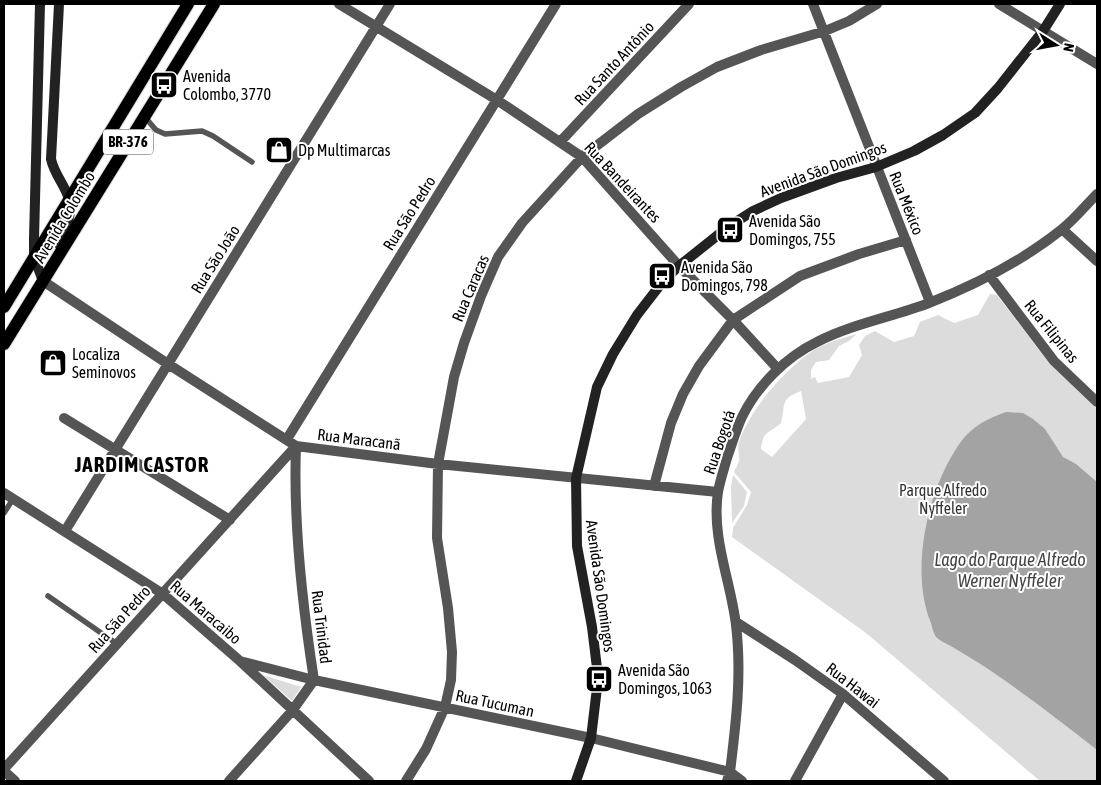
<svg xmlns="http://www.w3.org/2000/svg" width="1101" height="785" font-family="'Asap Condensed',sans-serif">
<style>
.green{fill:#dcdcdc;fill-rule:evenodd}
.water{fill:#a3a3a3}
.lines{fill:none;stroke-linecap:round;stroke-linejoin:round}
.primary-casing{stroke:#dbdbdb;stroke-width:14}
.lane{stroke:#555;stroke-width:5.5}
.street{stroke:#555;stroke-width:10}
.secondary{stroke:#222;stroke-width:10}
.primary{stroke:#000;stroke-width:12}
.labels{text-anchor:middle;stroke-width:4;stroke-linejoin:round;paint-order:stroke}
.shield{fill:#fff;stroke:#4c4c4c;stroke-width:1}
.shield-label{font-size:15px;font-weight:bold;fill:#000}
.street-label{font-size:16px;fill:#000;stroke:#fff}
.poi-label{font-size:16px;fill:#000;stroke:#fff;text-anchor:start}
.park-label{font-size:16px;fill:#333;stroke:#fff}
.water-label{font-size:18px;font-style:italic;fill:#444;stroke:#fff}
.district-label{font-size:21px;font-weight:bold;letter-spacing:1px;fill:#000;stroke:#fff}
</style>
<rect width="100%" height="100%" fill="#fff"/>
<!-- green -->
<path class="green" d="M990,294L997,295L1049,363L1097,408V781H1040L866,633L732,537L733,528L747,505L751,492L734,472C735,469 738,465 739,461C740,455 737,449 739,442C750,409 785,369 814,350C827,342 843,338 857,334L849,341L839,346L829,360L816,362L811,370V379L815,377L818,383L849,377L862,355L859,345L865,336L875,331L894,342L914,336L920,322L938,315L954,323L978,315ZM801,391L806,419L772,457L761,449C763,430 769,434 781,423C786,405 779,399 801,391Z
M733,475L747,492L744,506L732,523L731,487Z
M263,675L301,687L292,701Z"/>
<!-- water -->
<path class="water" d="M1006,412L1023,413L1033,419L1045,429L1063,457L1076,464L1097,482V750C1064,724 1029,697 994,673C980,663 964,654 949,645C945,643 939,640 936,637C934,634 932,627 931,623C909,570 928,488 960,443C971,427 988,418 1006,412Z"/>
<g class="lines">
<!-- primary casing -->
<g class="primary-casing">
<path id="primary" d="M4,307L188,4
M4,344L214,4"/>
</g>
<!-- lane -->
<path class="lane" d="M144,116L156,130L165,134L202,131L213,136L252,162
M4,513L13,499
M48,596L117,644"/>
<!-- street -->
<path class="street" d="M339,4L497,100L582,157L679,266L733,320L778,369
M813,4L930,302
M999,4L1097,64
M560,142L689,4
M1062,229L1097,261
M989,275L1054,361L1097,402
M43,281L168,364L296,446L438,464L718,492
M64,418L230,520
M287,439L556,4
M654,486L671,423L683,394L699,366L733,320L800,276L859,254L906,240
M4,493L163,594L240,661L369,781
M65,531L390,4
M736,622L795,660L843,694L944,781
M240,661L314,680L591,738L730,772L742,781
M4,769L296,446
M4,771L15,781
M229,781L292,711L314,680C302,603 293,524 296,446
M406,781L426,749L445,707L451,680L452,652L448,608L437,538L438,464L454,377L464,343L481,296L498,257L522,223L582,157L638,114L681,87L717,67L761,50L825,31L849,21L877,4
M727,781L730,772C736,723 742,675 736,625C731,582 711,537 718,492C720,481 724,469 727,458C732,444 736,430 742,417C757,386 786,357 817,342C852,324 892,317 929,303C975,285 1022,261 1061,230C1074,220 1085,206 1097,194
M795,781L843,694"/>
<!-- secondary -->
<path class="secondary" d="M40,4L34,239V257L43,281
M59,4L51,159C54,174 65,185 69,199C73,213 65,233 60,246
M576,781L591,738L597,688V668L592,627L577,546L576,478L597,387L613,354L637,315L664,280L679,266L728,227L753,211L781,198L836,178L876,167L914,151L943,135L975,113L998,88L1043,31L1060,4"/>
<!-- primary -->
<use href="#primary" class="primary"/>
</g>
<!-- icons -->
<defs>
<g id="bus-square" transform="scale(1.4375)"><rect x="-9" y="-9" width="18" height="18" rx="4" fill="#000" stroke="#fff"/><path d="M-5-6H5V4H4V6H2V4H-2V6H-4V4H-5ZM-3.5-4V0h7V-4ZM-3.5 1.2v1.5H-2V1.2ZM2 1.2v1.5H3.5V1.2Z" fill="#fff"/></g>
<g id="shop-square" transform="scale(1.4375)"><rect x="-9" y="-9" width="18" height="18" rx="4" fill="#000" stroke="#fff"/><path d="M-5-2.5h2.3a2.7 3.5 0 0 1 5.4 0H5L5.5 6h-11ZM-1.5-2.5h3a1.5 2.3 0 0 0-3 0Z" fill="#fff"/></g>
</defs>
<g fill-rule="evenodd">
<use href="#bus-square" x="164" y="85"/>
<use href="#shop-square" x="279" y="150"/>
<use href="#bus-square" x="730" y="230"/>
<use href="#bus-square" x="662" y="276"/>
<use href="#shop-square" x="53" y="363"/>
<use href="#bus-square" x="599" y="679"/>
</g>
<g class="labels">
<!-- shield labels -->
<rect class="shield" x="103" y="129.5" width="50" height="25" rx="4"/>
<g class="shield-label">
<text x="128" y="147">BR-376</text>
</g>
<!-- street labels -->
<g class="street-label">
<text transform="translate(614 63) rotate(-47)" y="6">Rua Santo Antônio</text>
<text transform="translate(823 169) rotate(-20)" y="6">Avenida São Domingos</text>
<text transform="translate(623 182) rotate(47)" y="6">Rua Bandeirantes</text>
<text transform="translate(907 203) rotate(68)" y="6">Rua México</text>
<text transform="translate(409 213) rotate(-58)" y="6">Rua São Pedro</text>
<text transform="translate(64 217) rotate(-59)" y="6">Avenida Colombo</text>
<text transform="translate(215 259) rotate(-58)" y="6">Rua São João</text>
<text transform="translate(470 288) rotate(-67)" y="6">Rua Caracas</text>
<text transform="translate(1052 331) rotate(51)" y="6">Rua Filipinas</text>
<text transform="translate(359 439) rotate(7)" y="6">Rua Maracanã</text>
<text transform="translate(719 442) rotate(-71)" y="6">Rua Bogotá</text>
<text transform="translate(601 586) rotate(82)" y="6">Avenida São Domingos</text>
<text transform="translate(206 612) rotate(41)" y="6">Rua Maracaibo</text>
<text transform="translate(119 619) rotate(-48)" y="6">Rua São Pedro</text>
<text transform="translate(322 627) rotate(83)" y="6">Rua Trinidad</text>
<text transform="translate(853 685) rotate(38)" y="6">Rua Hawai</text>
<text transform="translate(495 703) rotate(12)" y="6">Rua Tucuman</text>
</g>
<!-- poi labels -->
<g class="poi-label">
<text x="183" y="82">Avenida<tspan x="183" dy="18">Colombo, 3770</tspan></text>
<text x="298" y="156">Dp Multimarcas</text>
<text x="749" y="227">Avenida São<tspan x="749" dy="18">Domingos, 755</tspan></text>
<text x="681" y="273">Avenida São<tspan x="681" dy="18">Domingos, 798</tspan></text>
<text x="72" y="360">Localiza<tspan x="72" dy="18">Seminovos</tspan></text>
<text x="618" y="676">Avenida São<tspan x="618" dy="18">Domingos, 1063</tspan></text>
</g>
<!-- park labels -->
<g class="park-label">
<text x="943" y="496">Parque Alfredo<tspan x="943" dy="18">Nyffeler</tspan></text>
</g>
<!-- water labels -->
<g class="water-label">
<text x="1010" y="566">Lago do Parque Alfredo<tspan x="1010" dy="21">Werner Nyffeler</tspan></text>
</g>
<!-- district labels -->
<g class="district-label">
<text x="142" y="472">JARDIM CASTOR</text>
</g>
</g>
<!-- border -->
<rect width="1101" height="785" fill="none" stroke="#000000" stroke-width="10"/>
<!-- north arrow -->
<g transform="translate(1056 45) rotate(101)" stroke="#ffffff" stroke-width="4" paint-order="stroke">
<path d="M0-4L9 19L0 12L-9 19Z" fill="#000000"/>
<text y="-8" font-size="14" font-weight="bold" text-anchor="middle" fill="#000000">N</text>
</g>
</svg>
